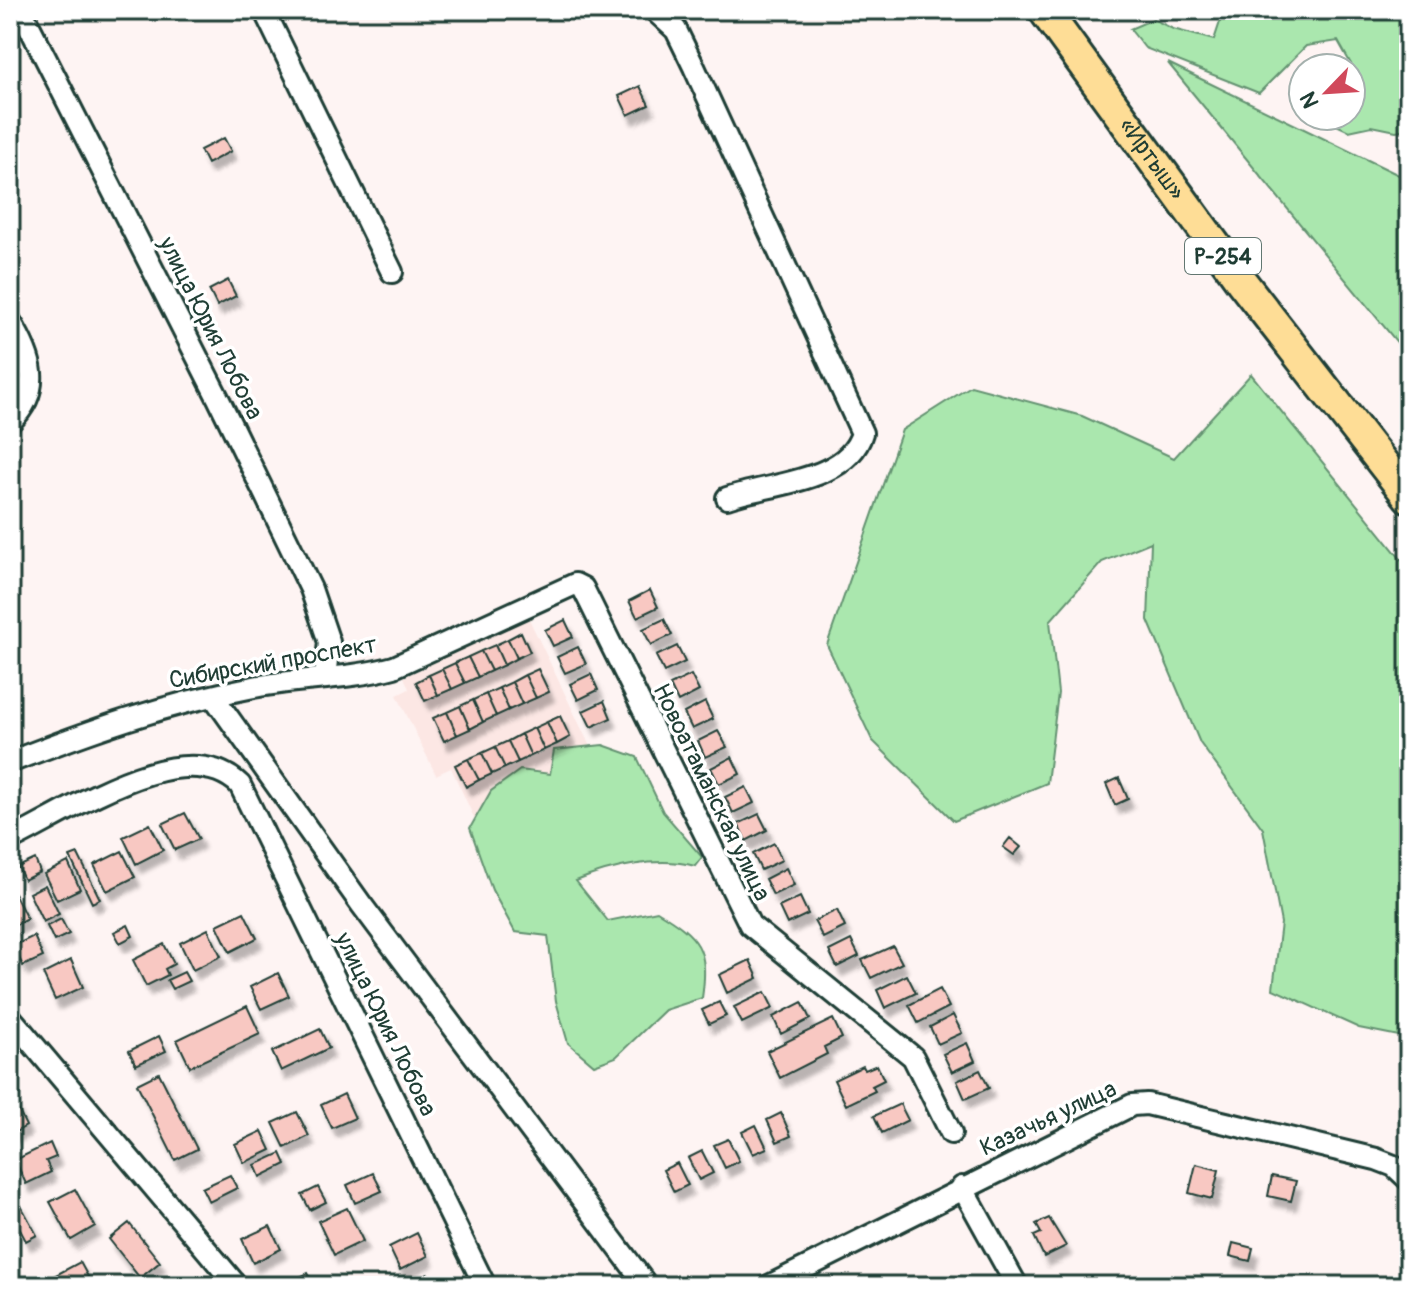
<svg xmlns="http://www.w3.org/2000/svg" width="1419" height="1296" font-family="Pangolin,sans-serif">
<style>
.built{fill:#fce7e4}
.green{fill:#aae7ae;stroke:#649271;stroke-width:2}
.building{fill:#f8c8c2;stroke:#1f3d34;stroke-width:2;filter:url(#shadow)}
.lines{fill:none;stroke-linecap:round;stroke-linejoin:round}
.minor-casing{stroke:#1f3d34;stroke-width:26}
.highway-casing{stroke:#1f3d34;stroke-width:36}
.minor{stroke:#fff;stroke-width:20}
.highway{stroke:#fedd96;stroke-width:30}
.labels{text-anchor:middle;stroke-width:7;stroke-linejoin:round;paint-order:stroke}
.shield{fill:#fff;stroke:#627771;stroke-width:2}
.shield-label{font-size:22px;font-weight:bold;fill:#1f3d34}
.street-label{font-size:24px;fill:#1f3d34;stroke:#fff}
</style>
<defs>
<filter id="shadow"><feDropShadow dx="5" dy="9" stdDeviation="2" flood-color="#0004"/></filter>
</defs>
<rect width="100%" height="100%" fill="#fef4f3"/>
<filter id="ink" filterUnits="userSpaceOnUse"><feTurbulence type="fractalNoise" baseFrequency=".0125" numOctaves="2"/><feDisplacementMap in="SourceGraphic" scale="16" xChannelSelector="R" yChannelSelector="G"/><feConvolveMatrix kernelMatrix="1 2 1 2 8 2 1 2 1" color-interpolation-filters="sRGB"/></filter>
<g filter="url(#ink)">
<!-- built -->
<path class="built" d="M528,617L599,765L477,824L451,768L436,775L397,695L409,689L404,677Z"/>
<!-- green -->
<path class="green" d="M1224,10H1409V129L1396,131L1372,126L1349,131L1330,122L1328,116H1351V64L1338,41L1306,46L1259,93L1145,48L1130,29L1153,19L1173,29L1214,40Z
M1168,63L1409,180V357Z
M1251,374L1409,569V1038L1359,1028L1273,989L1281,923L1263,829L1200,743L1148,620L1151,542L1102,562L1050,621L1058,693L1047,783L954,821L872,740L827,645L902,430L971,386L1082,416L1174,458Z
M603,745L637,757L663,812L702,857L695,866C658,856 610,867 576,881L608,921L657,911C700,937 709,949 702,998L665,1010L616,1057L594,1065L568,1043L556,1001L548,936L515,932L492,890L470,828L491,791L520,770L550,774L554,750Z"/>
<!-- building -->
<path class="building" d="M640,86L649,105L628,115L619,96Z
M224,138L231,151L207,164L200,150Z
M228,280L236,296L217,306L209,290Z
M650,590L658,607L637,617L629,601Z
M664,619L672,635L651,645L643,629Z
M565,620L573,637L553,646L545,630Z
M521,632L530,652L517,658L508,639Z
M508,639L517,658L504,665L495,645Z
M495,645L504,665L491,671L481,651Z
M677,646L685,662L664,672L656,656Z
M578,647L586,664L565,673L557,657Z
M481,651L491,671L478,677L468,657Z
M468,657L478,677L465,683L455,663Z
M455,663L465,683L452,689L442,669Z
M442,669L452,689L438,695L429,675Z
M538,669L549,692L536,698L525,675Z
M591,674L598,690L578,700L570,684Z
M429,675L438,695L425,701L416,682Z
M525,675L536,698L522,704L512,682Z
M691,675L699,691L678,702L670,685Z
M512,682L522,704L509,710L499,688Z
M499,688L509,710L496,716L486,694Z
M486,694L496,716L483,722L473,700Z
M473,700L483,722L470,729L460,706Z
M604,701L611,718L591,727L583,711Z
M705,702L713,719L692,729L684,713Z
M460,706L470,729L457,735L447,712Z
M447,712L457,735L444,741L433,718Z
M560,716L570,737L557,744L547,722Z
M547,722L557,744L544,750L534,728Z
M534,728L544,750L531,756L521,734Z
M718,731L727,747L705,757L698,741Z
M521,734L531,756L518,762L508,741Z
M508,741L518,762L505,768L495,747Z
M495,747L505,768L492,774L482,753Z
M482,753L492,774L479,780L468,759Z
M732,757L740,774L719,784L711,768Z
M468,759L479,780L466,787L455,765Z
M1119,778L1128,799L1115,805L1106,784Z
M746,787L754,803L733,813L725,797Z
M185,813L199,839L175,850L162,824Z
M759,814L767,830L746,841L738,824Z
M150,824L163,850L136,864L123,837Z
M1010,838L1021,847L1014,855L1003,847Z
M774,843L782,860L761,870L753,854Z
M122,851L135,877L107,891L94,865Z
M78,854L100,899L92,903L70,857Z
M35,859L40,872L24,880L18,867Z
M68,862L80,889L57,900L44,874Z
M786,868L794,885L773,895L765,879Z
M45,885L59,914L43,922L29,893Z
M14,893L27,919L10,928V895Z
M800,897L808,914L787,924L779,907Z
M837,910L845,927L823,938L814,921Z
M244,912L257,938L230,952L217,925Z
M61,919L69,934L54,941L47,926Z
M128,925L133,936L120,943L114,932Z
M208,929L221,956L193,970L180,943Z
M34,936L43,957L23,966L13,946Z
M851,940L859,956L837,967L829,951Z
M164,944L174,964L165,969L168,975L146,986L133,960Z
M893,946L902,963L871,978L862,960Z
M71,960L83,987L55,1000L43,974Z
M750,960L758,978L727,993L719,975Z
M184,972L189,981L172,989L167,980Z
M278,973L289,996L261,1009L250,987Z
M907,975L916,993L885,1008L877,990Z
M940,989L949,1007L918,1023L909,1005Z
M765,992L773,1008L742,1023L734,1007Z
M719,1002L726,1016L709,1024L702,1010Z
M802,1002L810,1019L781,1034L773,1017Z
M247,1006L260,1034L190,1067L177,1040Z
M953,1015L962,1033L938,1044L930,1027Z
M833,1019L842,1038L824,1047L827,1054L780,1078L767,1051Z
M320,1029L329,1048L281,1071L272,1052Z
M159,1036L166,1051L136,1065L129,1051Z
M967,1043L975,1061L952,1072L943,1054Z
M877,1065L884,1080L872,1086L875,1091L846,1105L834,1080L863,1066L865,1070Z
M980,1070L989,1088L965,1099L957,1081Z
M159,1073L197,1149L175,1160L137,1084Z
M344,1094L355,1118L332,1128L321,1105Z
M13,1099L26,1126L10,1135V1101Z
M900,1104L908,1120L882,1133L874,1116Z
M297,1112L309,1136L285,1148L273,1123Z
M781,1113L791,1136L777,1142L767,1120Z
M756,1125L767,1148L753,1154L742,1132Z
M262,1131L271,1150L244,1163L235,1144Z
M728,1139L739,1161L725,1168L714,1145Z
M50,1143L56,1157L46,1161L51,1172L26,1184L15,1160Z
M702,1151L713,1173L699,1180L688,1158Z
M281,1153L286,1164L260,1177L255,1165Z
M677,1163L688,1185L674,1192L663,1170Z
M1196,1164L1219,1170L1212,1199L1189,1193Z
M373,1173L382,1191L355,1203L347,1185Z
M230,1175L237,1188L209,1202L202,1188Z
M1272,1176L1296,1181L1291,1201L1268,1196Z
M318,1187L326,1202L310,1210L302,1195Z
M75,1189L95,1226L71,1240L50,1202Z
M19,1202L37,1235L26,1241L10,1211V1206Z
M347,1208L363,1241L334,1255L318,1221Z
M1049,1218L1066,1246L1044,1257L1034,1236L1041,1233L1036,1224Z
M129,1223L160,1262L140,1278L109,1239Z
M270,1226L281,1249L253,1263L242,1239Z
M417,1233L428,1256L400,1270L389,1247Z
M1233,1243L1253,1248L1250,1261L1230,1256Z
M80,1262L93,1286H59L54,1276Z
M308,1273L314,1286H281Z
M428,1274L434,1286H404Z"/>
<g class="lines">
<!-- minor casing -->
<g class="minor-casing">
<path id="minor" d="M21,10L218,398L311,589L329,642L325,678
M264,10L392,272
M654,10L676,30L694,67L862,433C848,482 770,483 727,498
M10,321C32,357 44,389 10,422
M213,696L361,904L647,1286
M10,762C89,731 165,704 249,688C297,678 346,680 394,667L575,584L583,588L750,925L913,1057L951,1133
M10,840C66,814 184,730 240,785L485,1286
M10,1017L237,1286
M962,1187L1017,1286
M769,1286L1132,1105L1147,1104L1376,1159L1394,1166L1409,1180"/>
</g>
<!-- highway casing -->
<g class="highway-casing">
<g id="highway">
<path id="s1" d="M1044,10L1241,281L1409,497"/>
</g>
</g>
<!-- minor -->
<use href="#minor" class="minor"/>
<!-- highway -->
<use href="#highway" class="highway"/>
</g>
</g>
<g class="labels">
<!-- shield labels -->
<rect class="shield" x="1185" y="238" width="76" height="36" rx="6"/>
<g class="shield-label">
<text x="1223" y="264">Р-254</text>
</g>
<!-- street labels -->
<g class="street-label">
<text dy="8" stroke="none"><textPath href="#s1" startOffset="184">«Иртыш»</textPath></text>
<text transform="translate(211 328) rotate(63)" y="8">улица Юрия Лобова</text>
<text transform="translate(273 662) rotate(-10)" y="8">Сибирский проспект</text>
<text transform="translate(712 792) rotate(64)" y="8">Новоатаманская улица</text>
<text transform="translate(386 1024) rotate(64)" y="8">улица Юрия Лобова</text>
<text transform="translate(1048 1118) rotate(-25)" y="8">Казачья улица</text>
</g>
</g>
<!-- margin -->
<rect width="1419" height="1296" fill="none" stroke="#fff" stroke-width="40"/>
<rect x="20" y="20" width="1379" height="1256" fill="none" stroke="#1f3d34" stroke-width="3" filter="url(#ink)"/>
<!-- north arrow -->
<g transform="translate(1327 92) rotate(245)"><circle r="38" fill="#ffffff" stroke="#a5b1ae" stroke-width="2"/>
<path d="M0-6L14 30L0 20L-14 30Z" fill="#d1495b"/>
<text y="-12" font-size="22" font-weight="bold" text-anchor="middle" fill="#1f3d34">N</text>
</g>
</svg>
